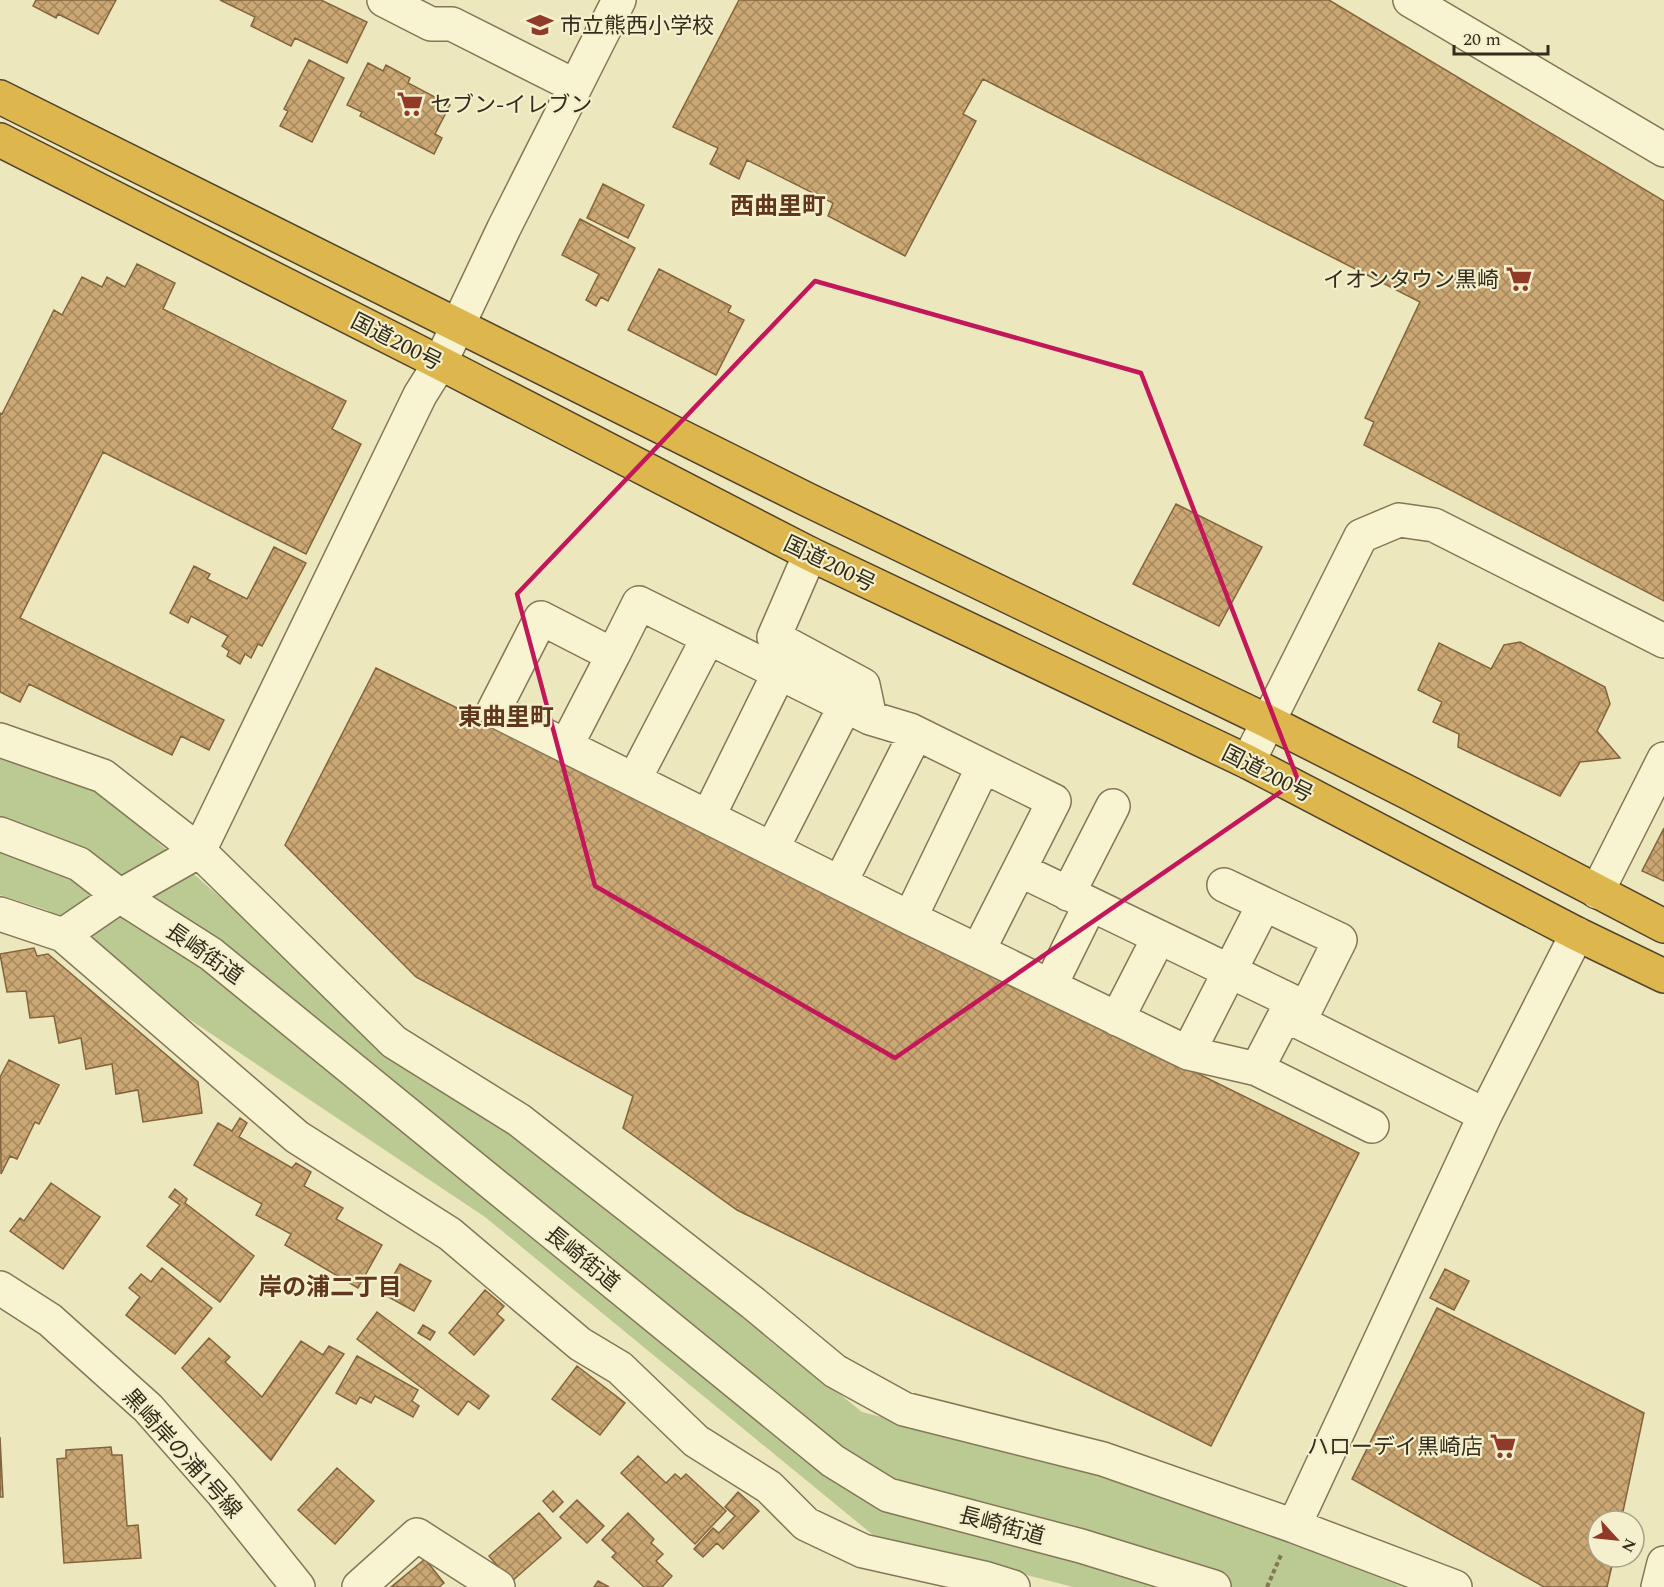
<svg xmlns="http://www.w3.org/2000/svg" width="1664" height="1587" font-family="Spectral,'Noto Sans JP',serif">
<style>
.park{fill:#baca92}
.building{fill:url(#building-cross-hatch);stroke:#83653d;stroke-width:1.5}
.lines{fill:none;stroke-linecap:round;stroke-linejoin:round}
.minor-casing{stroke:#847757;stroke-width:36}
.highway-casing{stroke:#52442c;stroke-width:36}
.path{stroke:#847757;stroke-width:4;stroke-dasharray:4.5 3;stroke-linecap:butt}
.minor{stroke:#f8f3d0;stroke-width:33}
.highway{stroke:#ddb64e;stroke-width:33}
.marked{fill:none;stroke:#c2185b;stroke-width:4.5;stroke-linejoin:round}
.labels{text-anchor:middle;stroke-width:4.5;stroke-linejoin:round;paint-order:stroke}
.poi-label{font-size:22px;fill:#342c1c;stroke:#f4f0cd;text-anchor:start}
.street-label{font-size:22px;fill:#342c1c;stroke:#f4f0cd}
.neighbourhood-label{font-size:24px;font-weight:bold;fill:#60361c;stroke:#f4f0cd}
</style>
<defs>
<pattern id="building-cross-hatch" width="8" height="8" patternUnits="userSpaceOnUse" patternTransform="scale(1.5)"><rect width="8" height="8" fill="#cba774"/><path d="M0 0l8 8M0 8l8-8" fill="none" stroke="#a6885e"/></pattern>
</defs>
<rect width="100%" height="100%" fill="#ede7be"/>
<!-- park -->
<path class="park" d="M0,755L95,787L221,898L862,1412L1096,1472L1257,1530L1403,1587H1073L873,1535L485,1217L153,995L47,910L0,895Z"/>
<!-- building -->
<path class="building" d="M36,0H116L98,34L58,14L56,18L33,6Z
M220,0H321L367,22L347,63L295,38L291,46L251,26L255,17Z
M739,0H1329L1664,201V601L1364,445L1374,422L1365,418L1420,302L983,79L963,114L976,121L905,256L828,216L833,203L747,160L739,179L710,164L718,148L673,127Z
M309,60L344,78L312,142L280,126L288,111L284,109Z
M368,63L383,71L386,65L410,78L408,83L450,105L435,134L442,138L434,154L360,116L362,112L347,105Z
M603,184L644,205L628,238L587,218Z
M580,219L635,248L608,301L601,297L596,306L586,300L599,274L562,255Z
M137,264L175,283L163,309L346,401L332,429L361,444L306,554L103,452L20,618L224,720L209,750L181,736L172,755L29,684L20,702L0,692V413L2,414L54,310L62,315L82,277L102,287L107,277L125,287Z
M659,269L731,306L728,312L744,320L716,375L628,330Z
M1176,504L1262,547L1219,626L1133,584Z
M274,547L306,563L262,646L258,644L251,658L245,654L240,664L227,656L229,651L222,646L228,636L191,616L188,623L170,613L194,566L210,574L207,579L247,599Z
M1520,642L1605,687L1610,704L1597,731L1620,758L1580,762L1560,796L1458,747L1459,734L1433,722L1442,702L1418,690L1439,643L1491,669L1504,645Z
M376,668L1359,1153L1211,1446L737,1210L623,1128L633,1096L416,977L285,845Z
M1664,828V881L1642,871Z
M34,948L37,956L48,954L198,1082L202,1113L143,1122L138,1090L116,1094L112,1064L86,1069L81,1038L59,1043L54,1016L30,1018L26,991L7,992L0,954Z
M9,1060L59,1085L39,1124L35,1122L17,1159L10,1156L1,1174L0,1077Z
M240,1118L247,1123L239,1137L292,1168L296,1163L311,1172L304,1186L343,1208L336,1219L382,1245L358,1288L285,1245L291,1234L256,1215L262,1204L194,1165L218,1123L232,1131Z
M51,1183L100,1217L63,1269L10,1231L20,1218L24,1221Z
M175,1189L187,1199L185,1203L254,1256L220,1302L147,1246L180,1205L169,1197Z
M400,1264L431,1281L414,1311L383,1294Z
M162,1268L212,1308L175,1354L126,1315L140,1297L129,1288L141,1274L151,1282Z
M1445,1269L1469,1281L1454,1310L1430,1298Z
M485,1290L504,1306L497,1314L504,1320L474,1355L449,1333Z
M1437,1308L1644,1413L1621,1521H1598V1557H1614L1607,1587H1544L1352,1479Z
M377,1312L489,1396L479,1409L468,1401L458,1415L357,1339Z
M423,1325L435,1332L430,1340L418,1333Z
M209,1338L230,1357L225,1362L262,1397L301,1341L323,1355L329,1346L344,1354L271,1460L182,1368Z
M357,1356L418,1390L412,1401L419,1406L413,1417L375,1396L371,1403L360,1397L356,1404L336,1393Z
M577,1366L625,1403L600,1435L552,1399Z
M0,1437L3,1497H0Z
M111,1447L112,1455H122L127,1526L138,1525L141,1558L64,1563L57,1459L66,1458V1450Z
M638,1456L666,1483L675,1474L681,1479L686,1474L726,1511L695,1544L621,1473Z
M337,1468L374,1501L335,1544L298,1510Z
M553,1491L563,1502L553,1512L543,1501Z
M738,1492L759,1511L723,1549L717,1543L703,1557L694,1549L713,1528L719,1533L735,1516L725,1507Z
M577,1500L604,1526L587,1543L560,1517Z
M539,1513L561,1538L511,1582L489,1556Z
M628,1513L654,1539L651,1543L663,1554L656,1561L672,1576L662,1587H644L612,1557L616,1553L602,1540Z
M425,1559L444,1583L439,1587H391Z
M598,1581L609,1587H594Z"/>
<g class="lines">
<!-- minor casing -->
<g class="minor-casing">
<path id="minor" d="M384,0L431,24H452L575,86
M1410,0L1664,150
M810,554L774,637L863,685L870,718
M613,655L639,603L870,718L910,730L1054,801L978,951
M0,740L103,776L199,851L394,1042L519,1120L753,1303L835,1371L904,1409L1103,1459L1294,1526L1455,1587
M566,746L613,655L541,618L494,710L910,918L1188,1053L1257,1069L1285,1015L1485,1115
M1248,762L1361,536L1399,520L1434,525L1664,641
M634,780L708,638
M708,817L779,673
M0,834L79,864L120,896L211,954L833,1461L888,1495L1081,1546L1214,1587
M772,849L845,706
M1020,870L1306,1008
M840,883L916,733
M1224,885L1340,940L1306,1008L1285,1015
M1597,892L1664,759
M1068,894L1113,806
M0,914L63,935L120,896L199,851L420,395L440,363L504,228L619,0
M910,918L983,767
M63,935L297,1137L450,1234L580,1344L620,1368L696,1441L769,1487L806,1524L863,1551L984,1578L1013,1587
M1050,986L1090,905
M1117,1019L1159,937
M1188,1053L1264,904
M1257,1069L1372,1126
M0,1288L50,1320L148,1408L221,1491L298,1587
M1294,1526L1485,1115L1577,934
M359,1587L417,1535L498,1587
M1658,1587L1664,1563"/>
</g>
<!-- highway casing -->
<g class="highway-casing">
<path id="highway" d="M0,97L808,500L1267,721L1411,794L1664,926
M0,140L440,363L810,554L1248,762L1577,934L1664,976"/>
</g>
<!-- path -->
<path class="path" d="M1267,1587L1281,1555"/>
<!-- minor -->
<use href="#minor" class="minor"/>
<!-- highway -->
<use href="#highway" class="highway"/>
</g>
<!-- marked area -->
<path class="marked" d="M815,281L1141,373L1298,780L895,1058L595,886L517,594Z"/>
<!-- icons -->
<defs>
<g id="school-bare" transform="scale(2.07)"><path d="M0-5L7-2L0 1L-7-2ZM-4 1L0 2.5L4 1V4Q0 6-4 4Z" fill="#923a28" stroke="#f4f0cd" stroke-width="2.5" paint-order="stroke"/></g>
<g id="supermarket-bare" transform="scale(2.07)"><path d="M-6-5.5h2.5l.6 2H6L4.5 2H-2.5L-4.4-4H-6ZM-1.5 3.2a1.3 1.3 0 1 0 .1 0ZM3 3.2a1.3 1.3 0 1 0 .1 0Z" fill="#923a28" stroke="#f4f0cd" stroke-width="2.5" paint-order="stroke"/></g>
</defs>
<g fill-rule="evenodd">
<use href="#school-bare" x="540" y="25"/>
<use href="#supermarket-bare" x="410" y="104"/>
<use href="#supermarket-bare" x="1519" y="279"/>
<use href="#supermarket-bare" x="1503" y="1446"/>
</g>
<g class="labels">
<!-- poi labels -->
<g class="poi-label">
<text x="560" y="33">市立熊西小学校</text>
<text x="430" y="112">セブン-イレブン</text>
<text x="1499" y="287" text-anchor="end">イオンタウン黒崎</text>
<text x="1483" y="1454" text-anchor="end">ハローデイ黒崎店</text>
</g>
<!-- street labels -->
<g class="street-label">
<text transform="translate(397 341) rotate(27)" y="8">国道200号</text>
<text transform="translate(830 563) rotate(26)" y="8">国道200号</text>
<text transform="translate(1268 773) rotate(27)" y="8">国道200号</text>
<text transform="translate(205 953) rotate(35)" y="8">長崎街道</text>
<text transform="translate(583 1258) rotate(39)" y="8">長崎街道</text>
<text transform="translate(183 1453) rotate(48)" y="8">黒崎岸の浦1号線</text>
<text transform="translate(1002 1525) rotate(15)" y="8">長崎街道</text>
</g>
<!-- neighbourhood labels -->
<g class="neighbourhood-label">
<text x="778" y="214">西曲里町</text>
<text x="506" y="725">東曲里町</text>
<text x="330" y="1295">岸の浦二丁目</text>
</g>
</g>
<!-- north arrow -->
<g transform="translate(1616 1539) rotate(117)"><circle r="28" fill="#f4f0cd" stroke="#a7a286" stroke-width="1.5"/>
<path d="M0-4.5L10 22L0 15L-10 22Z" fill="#923a28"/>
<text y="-9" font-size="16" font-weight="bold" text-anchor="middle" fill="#342c1c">N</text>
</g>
<!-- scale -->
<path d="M1454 45v9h94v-9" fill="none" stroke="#342c1c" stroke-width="3"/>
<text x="1463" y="45" font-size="18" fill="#342c1c" stroke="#f4f0cd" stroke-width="4.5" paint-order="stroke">20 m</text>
</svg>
